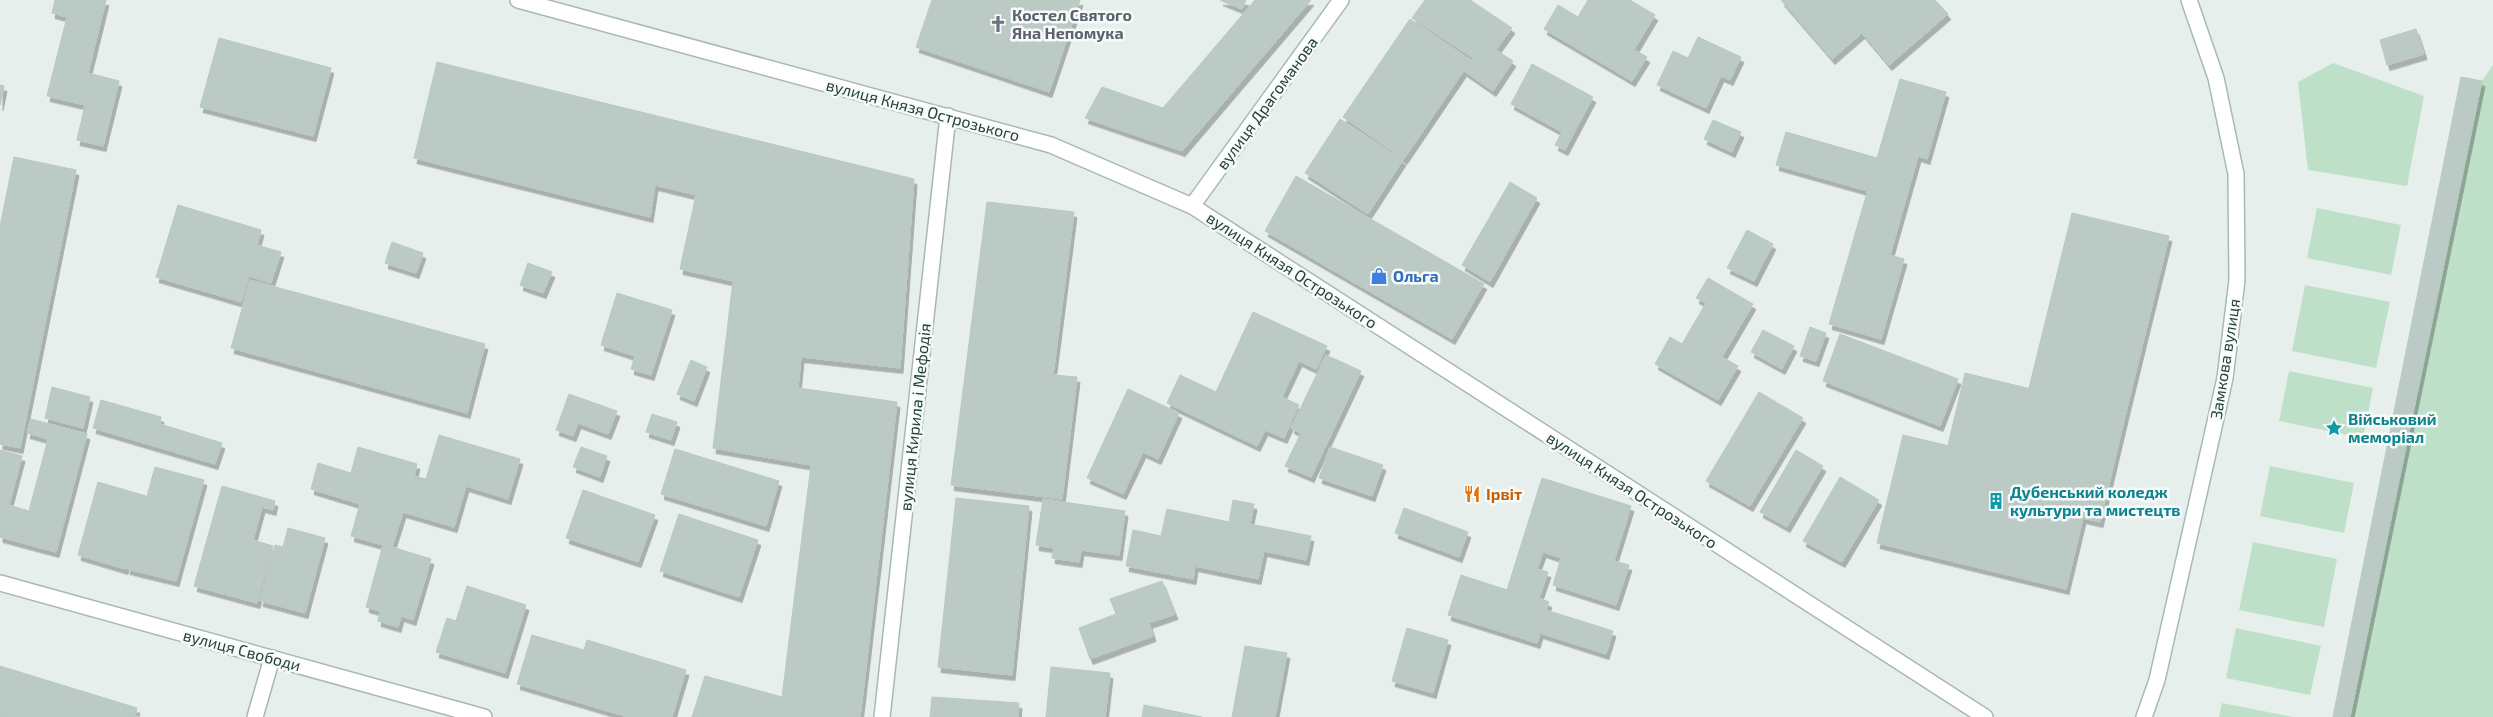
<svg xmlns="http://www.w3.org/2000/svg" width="2493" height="717" font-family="'Exo 2',sans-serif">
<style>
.green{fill:#bfe0c8}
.building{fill:#bbcac4;stroke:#b8c9c2;filter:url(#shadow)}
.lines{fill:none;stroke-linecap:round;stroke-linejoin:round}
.service-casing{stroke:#a8b8b2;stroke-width:18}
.pedestrian-casing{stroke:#a8b8b2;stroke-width:18}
.minor-casing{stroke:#a8b8b2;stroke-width:18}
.secondary-casing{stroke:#a4bbb3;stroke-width:18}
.service{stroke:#fff;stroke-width:15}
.pedestrian{stroke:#fff;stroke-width:15}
.minor{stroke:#fff;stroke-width:15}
.secondary{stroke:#fff;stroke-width:15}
.labels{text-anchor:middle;stroke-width:5;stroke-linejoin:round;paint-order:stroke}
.worship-label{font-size:16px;font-weight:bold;fill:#5b616d;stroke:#f7fbf9;text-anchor:start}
.street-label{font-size:16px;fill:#24423a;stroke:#f7fbf9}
.shop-label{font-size:16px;font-weight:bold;fill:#366cbe;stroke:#f7fbf9;text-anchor:start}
.culture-label{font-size:16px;font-weight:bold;fill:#0d838f;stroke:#f7fbf9;text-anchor:start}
.food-label{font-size:16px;font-weight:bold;fill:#c56008;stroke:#f7fbf9;text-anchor:start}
</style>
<defs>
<filter id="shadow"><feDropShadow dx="3" dy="5.5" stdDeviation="0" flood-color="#0004"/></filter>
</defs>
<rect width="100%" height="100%" fill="#e6efeb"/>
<!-- green -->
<path class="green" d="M2333,63L2424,96L2407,186L2308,170L2298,82Z
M2493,65V717H2350L2482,81Z
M2317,208L2401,225L2391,275L2307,258Z
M2305,285L2390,302L2376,368L2292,351Z
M2289,371L2373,388L2363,438L2279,421Z
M2270,466L2354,483L2344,533L2260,516Z
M2253,542L2337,559L2324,627L2239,610Z
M2236,628L2321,646L2310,695L2226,678Z
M2222,703L2293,717H2219Z"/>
<!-- building -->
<path class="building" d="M55,0H106L88,73L119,81L103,146L77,140L85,105L47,96L67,17L52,13Z
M932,0H1080L1049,92L916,47Z
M1220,0H1246L1242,9Z
M1255,0H1311L1182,151L1085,118L1102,87L1163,108Z
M1425,0H1470L1512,28L1496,50L1513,61L1493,91L1464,71L1473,58L1412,18Z
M1588,0H1630L1655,15L1634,50L1647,57L1632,81L1544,29L1558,5L1578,17Z
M1781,0H1935L1948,14L1889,65L1862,33L1832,59Z
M1410,19L1471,60L1404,159L1343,117Z
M2416,29L2424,54L2387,65L2380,40Z
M1698,37L1741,57L1730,80L1721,76L1706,108L1657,85L1673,51L1688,58Z
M219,38L331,68L313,136L200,107Z
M437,62L914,179L900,368L801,357L798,388L897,402L866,667L787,657L811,465L713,448L733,281L680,269L696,195L655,185L650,217L414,158Z
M1532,64L1593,97L1565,150L1555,145L1562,132L1511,104Z
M2461,77L2482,81L2350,717H2333Z
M1900,79L1946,92L1927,159L1918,156L1890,255L1904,259L1881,339L1829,324Z
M0,85L4,86L0,105Z
M1340,119L1403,160L1368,214L1305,173Z
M1713,120L1741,132L1732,152L1704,139Z
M1786,132L1877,158L1868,191L1776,165Z
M14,157L76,170L20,448L0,444V227Z
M1296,176L1484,284L1452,339L1265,231Z
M1510,182L1537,198L1490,282L1462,265Z
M987,202L1074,212L1053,375L1077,377L1062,499L951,485Z
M178,205L261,230L257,245L281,252L271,283L249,276L241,302L156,277Z
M2072,213L2169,236L2126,412L2029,388Z
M1747,230L1773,244L1754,281L1727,268Z
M392,242L423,253L416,273L385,263Z
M528,263L552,272L543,293L520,285Z
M1708,278L1753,304L1722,357L1738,366L1718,400L1655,364L1670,337L1682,344L1706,303L1696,298Z
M250,280L485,344L467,413L231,348Z
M617,293L672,310L651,375L631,369L635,356L601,345Z
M1253,312L1327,346L1316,369L1299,361L1282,397L1299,405L1284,438L1265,430L1257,446L1167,403L1180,375L1216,392Z
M1810,327L1826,333L1816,361L1800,356Z
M1763,330L1794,346L1782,369L1751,352Z
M1840,334L1958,379L1940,426L1823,381Z
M1326,355L1361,371L1311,477L1285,466L1301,433L1291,428Z
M691,360L707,367L694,401L677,394Z
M1965,373L2126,412L2109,484L1948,445Z
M52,387L90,397L83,428L45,418Z
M1128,389L1179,413L1158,459L1143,452L1123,494L1087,478Z
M1759,392L1803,418L1750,506L1706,481Z
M569,394L617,411L608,434L578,423L573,436L556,430Z
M101,400L161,417L160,424L222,443L215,464L93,428Z
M652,414L677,422L671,440L646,432Z
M31,419L87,434L56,552L0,537V450L22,456L9,505L29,511L48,439L27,433Z
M439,435L520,459L508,499L466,486L454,527L403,512L392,547L431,559L413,620L401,616L398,627L378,621L380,611L366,607L383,545L351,536L360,504L311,489L318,463L351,473L358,447L417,464L414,476L426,479Z
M1903,435L2109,484L2100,522L2083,518L2066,589L1877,543Z
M581,447L607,456L600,477L573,467Z
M1330,447L1383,465L1372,496L1319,478Z
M675,449L779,481L766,526L661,494Z
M1796,450L1823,466L1787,527L1760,512Z
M155,467L204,480L176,581L127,569Z
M1840,477L1879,500L1842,562L1803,541Z
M1542,478L1631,506L1614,561L1629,565L1616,605L1553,585L1561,558L1543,552L1537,569L1548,572L1539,598L1549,602L1546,610L1613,631L1606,654L1540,633L1537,643L1448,615L1461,575L1507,590Z
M98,482L146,496L125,569L78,555Z
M222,486L275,501L273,510L262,507L253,540L273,546L257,603L194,586Z
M583,490L655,515L638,562L566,538Z
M956,498L1029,506L1012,675L938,667Z
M1043,499L1125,511L1119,555L1081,550L1079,562L1052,558L1054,548L1036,545Z
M1233,500L1254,504L1250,524L1311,536L1306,560L1264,551L1258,579L1195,566L1193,579L1126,566L1133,530L1161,536L1167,509L1229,522Z
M1404,508L1468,532L1459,557L1395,533Z
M679,514L758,540L739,597L660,571Z
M288,528L325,538L305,613L260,601L275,545L283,547Z
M1162,581L1175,614L1149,623L1153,636L1090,659L1079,628L1116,614L1110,599Z
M467,586L526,605L505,673L436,652L447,618L456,621Z
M1407,628L1448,640L1433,693L1392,681Z
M532,635L584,650L587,640L686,670L672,717H628L517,684Z
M1245,646L1287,653L1275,717H1232Z
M787,657L866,667L860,717H692L705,676L782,697Z
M0,666L137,708L135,716L140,717H0Z
M1051,667L1110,673L1105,717H1046Z
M932,697L1019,703L1018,717H930Z
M1144,705L1202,717H1142Z"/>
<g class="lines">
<!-- service casing -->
<g class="service-casing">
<path id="service" d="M255,717L272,658"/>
</g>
<!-- pedestrian casing -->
<g class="pedestrian-casing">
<path id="pedestrian" d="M882,717L948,116"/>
</g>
<!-- minor casing -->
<g class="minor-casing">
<path id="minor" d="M518,0L1051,145L1192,206L1985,717
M1192,206L1341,0
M0,583L484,717"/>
</g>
<!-- secondary casing -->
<g class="secondary-casing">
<path id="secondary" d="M2144,717L2157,680L2225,378L2237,280L2236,174L2216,78L2189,0"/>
</g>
<!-- service -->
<use href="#service" class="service"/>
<!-- pedestrian -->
<use href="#pedestrian" class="pedestrian"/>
<!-- minor -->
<use href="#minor" class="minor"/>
<!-- secondary -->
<use href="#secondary" class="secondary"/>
</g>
<!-- icons -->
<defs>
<g id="church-bare" transform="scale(1.35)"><path d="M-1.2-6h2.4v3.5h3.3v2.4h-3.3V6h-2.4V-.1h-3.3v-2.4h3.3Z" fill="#6b7280" stroke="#f7fbf9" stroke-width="2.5" paint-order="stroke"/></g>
<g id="shop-bare" transform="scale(1.35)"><path d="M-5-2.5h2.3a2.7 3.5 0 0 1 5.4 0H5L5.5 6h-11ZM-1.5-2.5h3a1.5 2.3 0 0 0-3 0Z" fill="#3f7fe0" stroke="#f7fbf9" stroke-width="2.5" paint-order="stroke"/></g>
<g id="sight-bare" transform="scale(1.35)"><path d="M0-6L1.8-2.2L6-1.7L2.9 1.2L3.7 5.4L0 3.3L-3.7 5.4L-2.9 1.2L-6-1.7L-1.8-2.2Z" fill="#0f9aa8" stroke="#f7fbf9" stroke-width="2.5" paint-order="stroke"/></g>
<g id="restaurant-bare" transform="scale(1.35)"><path d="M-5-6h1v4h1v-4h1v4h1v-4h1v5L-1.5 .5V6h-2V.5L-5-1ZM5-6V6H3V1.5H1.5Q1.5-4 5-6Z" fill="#e8710a" stroke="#f7fbf9" stroke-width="2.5" paint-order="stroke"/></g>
<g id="building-bare" transform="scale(1.35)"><path d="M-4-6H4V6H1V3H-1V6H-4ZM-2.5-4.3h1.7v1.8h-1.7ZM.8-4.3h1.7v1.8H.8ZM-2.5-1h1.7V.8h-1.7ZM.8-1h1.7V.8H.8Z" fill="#0f9aa8" stroke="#f7fbf9" stroke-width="2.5" paint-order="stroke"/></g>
</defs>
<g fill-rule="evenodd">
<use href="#church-bare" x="998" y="24"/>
<use href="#shop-bare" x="1379" y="276"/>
<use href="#sight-bare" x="2334" y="428"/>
<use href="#restaurant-bare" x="1472" y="494"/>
<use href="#building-bare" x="1996" y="501"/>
</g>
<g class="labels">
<!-- worship labels -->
<g class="worship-label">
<text x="1012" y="21">Костел Святого<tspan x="1012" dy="18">Яна Непомука</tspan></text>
</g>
<!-- street labels -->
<g class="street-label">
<text transform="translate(1267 103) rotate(-54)" y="6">вулиця Драгоманова</text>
<text transform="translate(923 110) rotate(15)" y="6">вулиця Князя Острозького</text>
<text transform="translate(1292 270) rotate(33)" y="6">вулиця Князя Острозького</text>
<text transform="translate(2225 359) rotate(-81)" y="6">Замкова вулиця</text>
<text transform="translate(915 417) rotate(-84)" y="6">вулиця Кирила і Мефодія</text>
<text transform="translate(1632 490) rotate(33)" y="6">вулиця Князя Острозького</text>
<text transform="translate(242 650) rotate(15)" y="6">вулиця Свободи</text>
</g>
<!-- shop labels -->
<g class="shop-label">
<text x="1393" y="282">Ольга</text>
</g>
<!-- culture labels -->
<g class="culture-label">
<text x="2348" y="425">Військовий<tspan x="2348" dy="18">меморіал</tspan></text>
<text x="2010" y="498">Дубенський коледж<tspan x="2010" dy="18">культури та мистецтв</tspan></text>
</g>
<!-- food labels -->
<g class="food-label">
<text x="1486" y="500">Ірвіт</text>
</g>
</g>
</svg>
